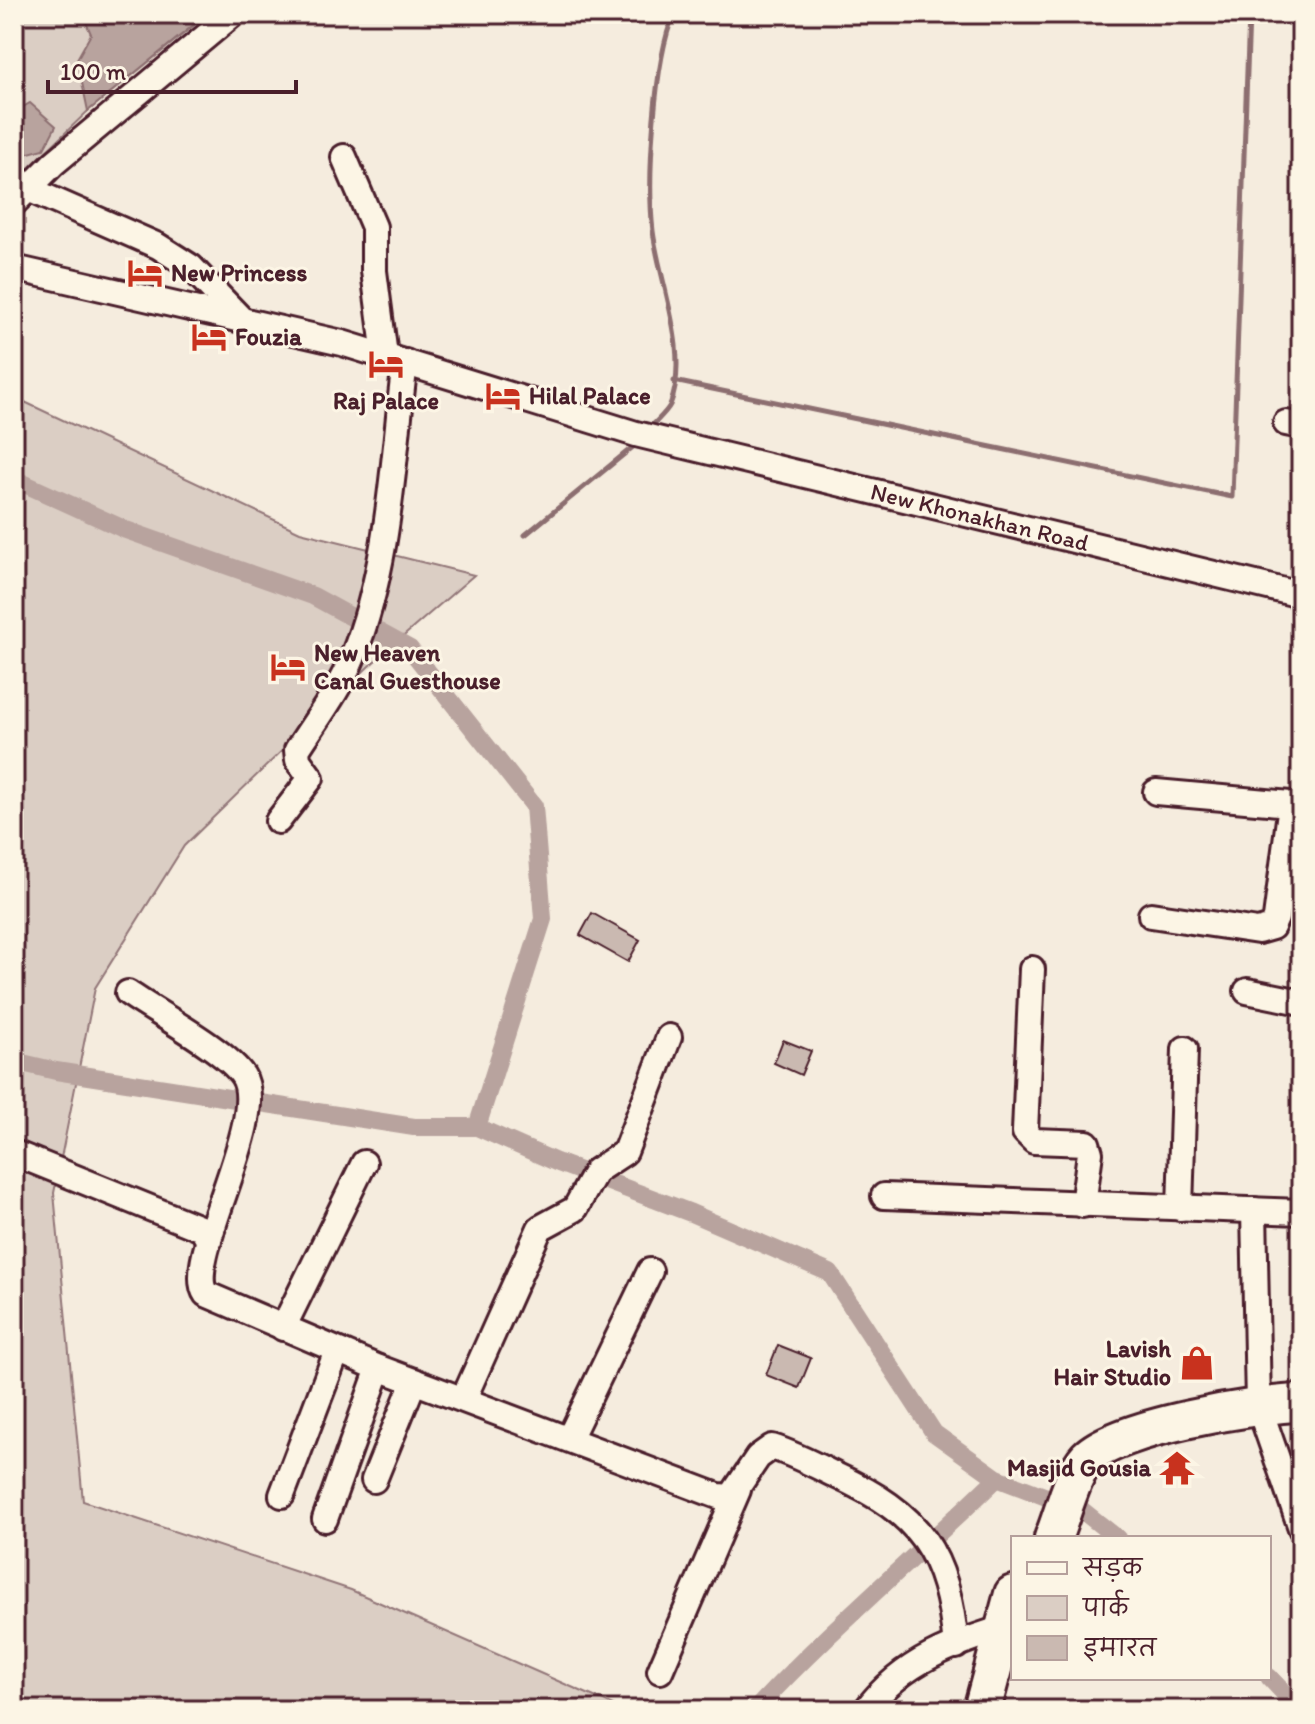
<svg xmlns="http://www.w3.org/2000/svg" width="1315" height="1724" font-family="Itim,'Playpen Sans Deva',sans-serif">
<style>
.green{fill:#dbcec4;stroke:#927678;stroke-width:2}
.water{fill:#b8a39e;stroke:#8c6e70;stroke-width:2}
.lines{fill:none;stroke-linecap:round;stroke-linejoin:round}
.stream{stroke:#8c6e70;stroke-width:5}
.canal{stroke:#b8a39e;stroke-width:18}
.building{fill:#cab9b1;stroke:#4a1f2b;stroke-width:2}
.minor-casing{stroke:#4a1f2b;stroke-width:30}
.highway-casing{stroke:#4a1f2b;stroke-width:42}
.minor{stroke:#fcf5e5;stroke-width:24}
.highway{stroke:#fcf5e5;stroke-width:36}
.labels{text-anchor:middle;stroke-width:6;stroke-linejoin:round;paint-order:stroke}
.poi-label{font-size:24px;font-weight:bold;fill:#4a1f2b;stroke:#fcf5e5;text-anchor:start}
.street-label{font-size:24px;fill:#4a1f2b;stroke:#fcf5e5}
</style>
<rect width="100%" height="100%" fill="#f5ecde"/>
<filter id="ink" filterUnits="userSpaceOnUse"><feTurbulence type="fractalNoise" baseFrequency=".0125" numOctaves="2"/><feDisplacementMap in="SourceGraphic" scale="16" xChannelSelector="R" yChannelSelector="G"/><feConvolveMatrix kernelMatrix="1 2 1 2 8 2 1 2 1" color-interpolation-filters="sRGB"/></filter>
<g filter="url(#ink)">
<!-- green -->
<path class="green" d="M14,14H208L88,111L14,182Z
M14,397L300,532L474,575L368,667L184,846L95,988L54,1193L83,1501L351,1590L624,1710H14Z"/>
<!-- water -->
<path class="water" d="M66,14H207L88,111L77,59L91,34L83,15Z
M30,103L56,126L44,149L14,157V112Z"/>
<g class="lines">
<!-- stream -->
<path class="stream" d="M674,381L1232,497L1249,14
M650,428C656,421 666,413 670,405C691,354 659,281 653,231C647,181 654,59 674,14
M525,535L639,442"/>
<!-- canal -->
<path class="canal" d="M14,479L126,530L313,596L410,649L534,806L543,919L477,1127
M14,1061L56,1071L414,1127H477L556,1162L691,1213L830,1273L934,1433L997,1478L1083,1511L1117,1538
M1269,1677L1300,1710
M755,1710C831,1628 917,1556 997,1478"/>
</g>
<!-- building -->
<path class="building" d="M592,913L640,940L628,962L580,935Z
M783,1040L811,1051L801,1075L774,1063Z
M778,1345L811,1358L799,1388L766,1375Z"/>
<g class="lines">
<!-- minor casing -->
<g class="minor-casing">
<g id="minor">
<path d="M344,157L374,227V271L385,356"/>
<path d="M26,188L158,246L191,267L242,320"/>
<path d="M14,203L54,163L233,14"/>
<path id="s1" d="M14,268L342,343L636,434L1301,595"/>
<path d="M1286,423L1301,426"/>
<path d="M1156,792L1301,805"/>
<path d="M278,821L311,778L298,760L297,750C316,720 340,689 353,656C390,565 393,458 405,362"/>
<path d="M1151,915L1258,931L1272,927L1276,918L1291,804"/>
<path d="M1032,969L1025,1132L1034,1141L1087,1143L1090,1153L1083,1205"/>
<path d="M1247,991L1301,1002"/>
<path d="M128,993C155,1012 227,1051 243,1076C270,1119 182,1262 206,1294L379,1368L718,1496L731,1497L758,1457L772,1447C794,1454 815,1465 835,1475C921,1514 947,1552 956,1646"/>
<path d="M14,1153L202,1229L209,1241"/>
<path d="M884,1196L1301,1212"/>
<path d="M1180,1208L1185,1049"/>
<path d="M1254,1210L1258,1404L1301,1528"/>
<path d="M283,1328L364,1163"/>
<path d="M464,1398L540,1228L575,1209L596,1171L625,1152L669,1037"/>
<path d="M569,1439L650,1271"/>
<path d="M374,1480L414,1381"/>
<path d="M282,1495L337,1351"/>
<path d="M325,1519L379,1368"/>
<path d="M660,1671L738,1490"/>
<path d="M866,1710C903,1660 955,1643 1013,1625"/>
</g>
</g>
<!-- highway casing -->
<g class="highway-casing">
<path id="highway" d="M1053,1538C1062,1517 1072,1474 1087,1458C1118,1427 1256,1404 1301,1403
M982,1710L1013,1594"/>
</g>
<!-- minor -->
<use href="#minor" class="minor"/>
<!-- highway -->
<use href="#highway" class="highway"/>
</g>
</g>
<!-- icons -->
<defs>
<g id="hotel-bare" transform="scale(2.76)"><path d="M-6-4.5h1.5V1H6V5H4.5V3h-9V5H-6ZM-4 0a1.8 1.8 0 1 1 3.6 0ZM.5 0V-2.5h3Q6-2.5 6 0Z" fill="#c8321e" stroke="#fcf5e5" stroke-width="2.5" paint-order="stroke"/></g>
<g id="shop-bare" transform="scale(2.76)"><path d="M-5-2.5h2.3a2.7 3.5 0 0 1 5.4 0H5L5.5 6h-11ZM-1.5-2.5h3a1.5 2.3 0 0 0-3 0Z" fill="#c8321e" stroke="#fcf5e5" stroke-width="2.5" paint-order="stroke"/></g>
<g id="temple-bare" transform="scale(2.76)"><path d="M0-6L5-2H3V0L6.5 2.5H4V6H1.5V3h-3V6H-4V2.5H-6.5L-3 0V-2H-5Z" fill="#c8321e" stroke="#fcf5e5" stroke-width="2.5" paint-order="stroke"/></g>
</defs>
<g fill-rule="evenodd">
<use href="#hotel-bare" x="145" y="273"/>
<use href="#hotel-bare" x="209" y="337"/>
<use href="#hotel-bare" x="386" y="364"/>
<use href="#hotel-bare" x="503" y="396"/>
<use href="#hotel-bare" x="288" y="667"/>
<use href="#shop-bare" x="1197" y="1363"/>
<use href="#temple-bare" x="1177" y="1468"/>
</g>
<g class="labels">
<!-- poi labels -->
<g class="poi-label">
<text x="171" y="281">New Princess</text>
<text x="235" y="345">Fouzia</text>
<text x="529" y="404">Hilal Palace</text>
<text x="386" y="409" text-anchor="middle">Raj Palace</text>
<text x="314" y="661">New Heaven<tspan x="314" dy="28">Canal Guesthouse</tspan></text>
<text x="1171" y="1357" text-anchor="end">Lavish<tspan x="1171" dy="28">Hair Studio</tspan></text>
<text x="1151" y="1476" text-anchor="end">Masjid Gousia</text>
</g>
<!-- street labels -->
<g class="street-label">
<text dy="8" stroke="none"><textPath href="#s1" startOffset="998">New Khonakhan Road</textPath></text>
</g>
</g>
<!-- margin -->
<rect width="1315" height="1724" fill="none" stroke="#fcf5e5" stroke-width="48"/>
<rect x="24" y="24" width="1267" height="1676" fill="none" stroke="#4a1f2b" stroke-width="3" filter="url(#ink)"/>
<!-- legend -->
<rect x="1011" y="1536" width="260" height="144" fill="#fcf5e5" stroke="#b59f9b" stroke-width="2"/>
<rect x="1027" y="1562" width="40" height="12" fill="#fcf5e5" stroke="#b59f9b" stroke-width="2"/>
<text x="1083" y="1576" font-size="24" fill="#4a1f2b">सड़क</text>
<rect x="1027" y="1596" width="40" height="24" fill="#dbcec4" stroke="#b59f9b" stroke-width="2"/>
<text x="1083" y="1616" font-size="24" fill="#4a1f2b">पार्क</text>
<rect x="1027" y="1636" width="40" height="24" fill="#cab9b1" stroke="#b59f9b" stroke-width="2"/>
<text x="1083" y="1656" font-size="24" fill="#4a1f2b">इमारत</text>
<!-- scale -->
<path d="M48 80v12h248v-12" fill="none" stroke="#4a1f2b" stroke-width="4"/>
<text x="60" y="80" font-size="24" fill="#4a1f2b" stroke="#fcf5e5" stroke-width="6" paint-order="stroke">100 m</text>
</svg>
